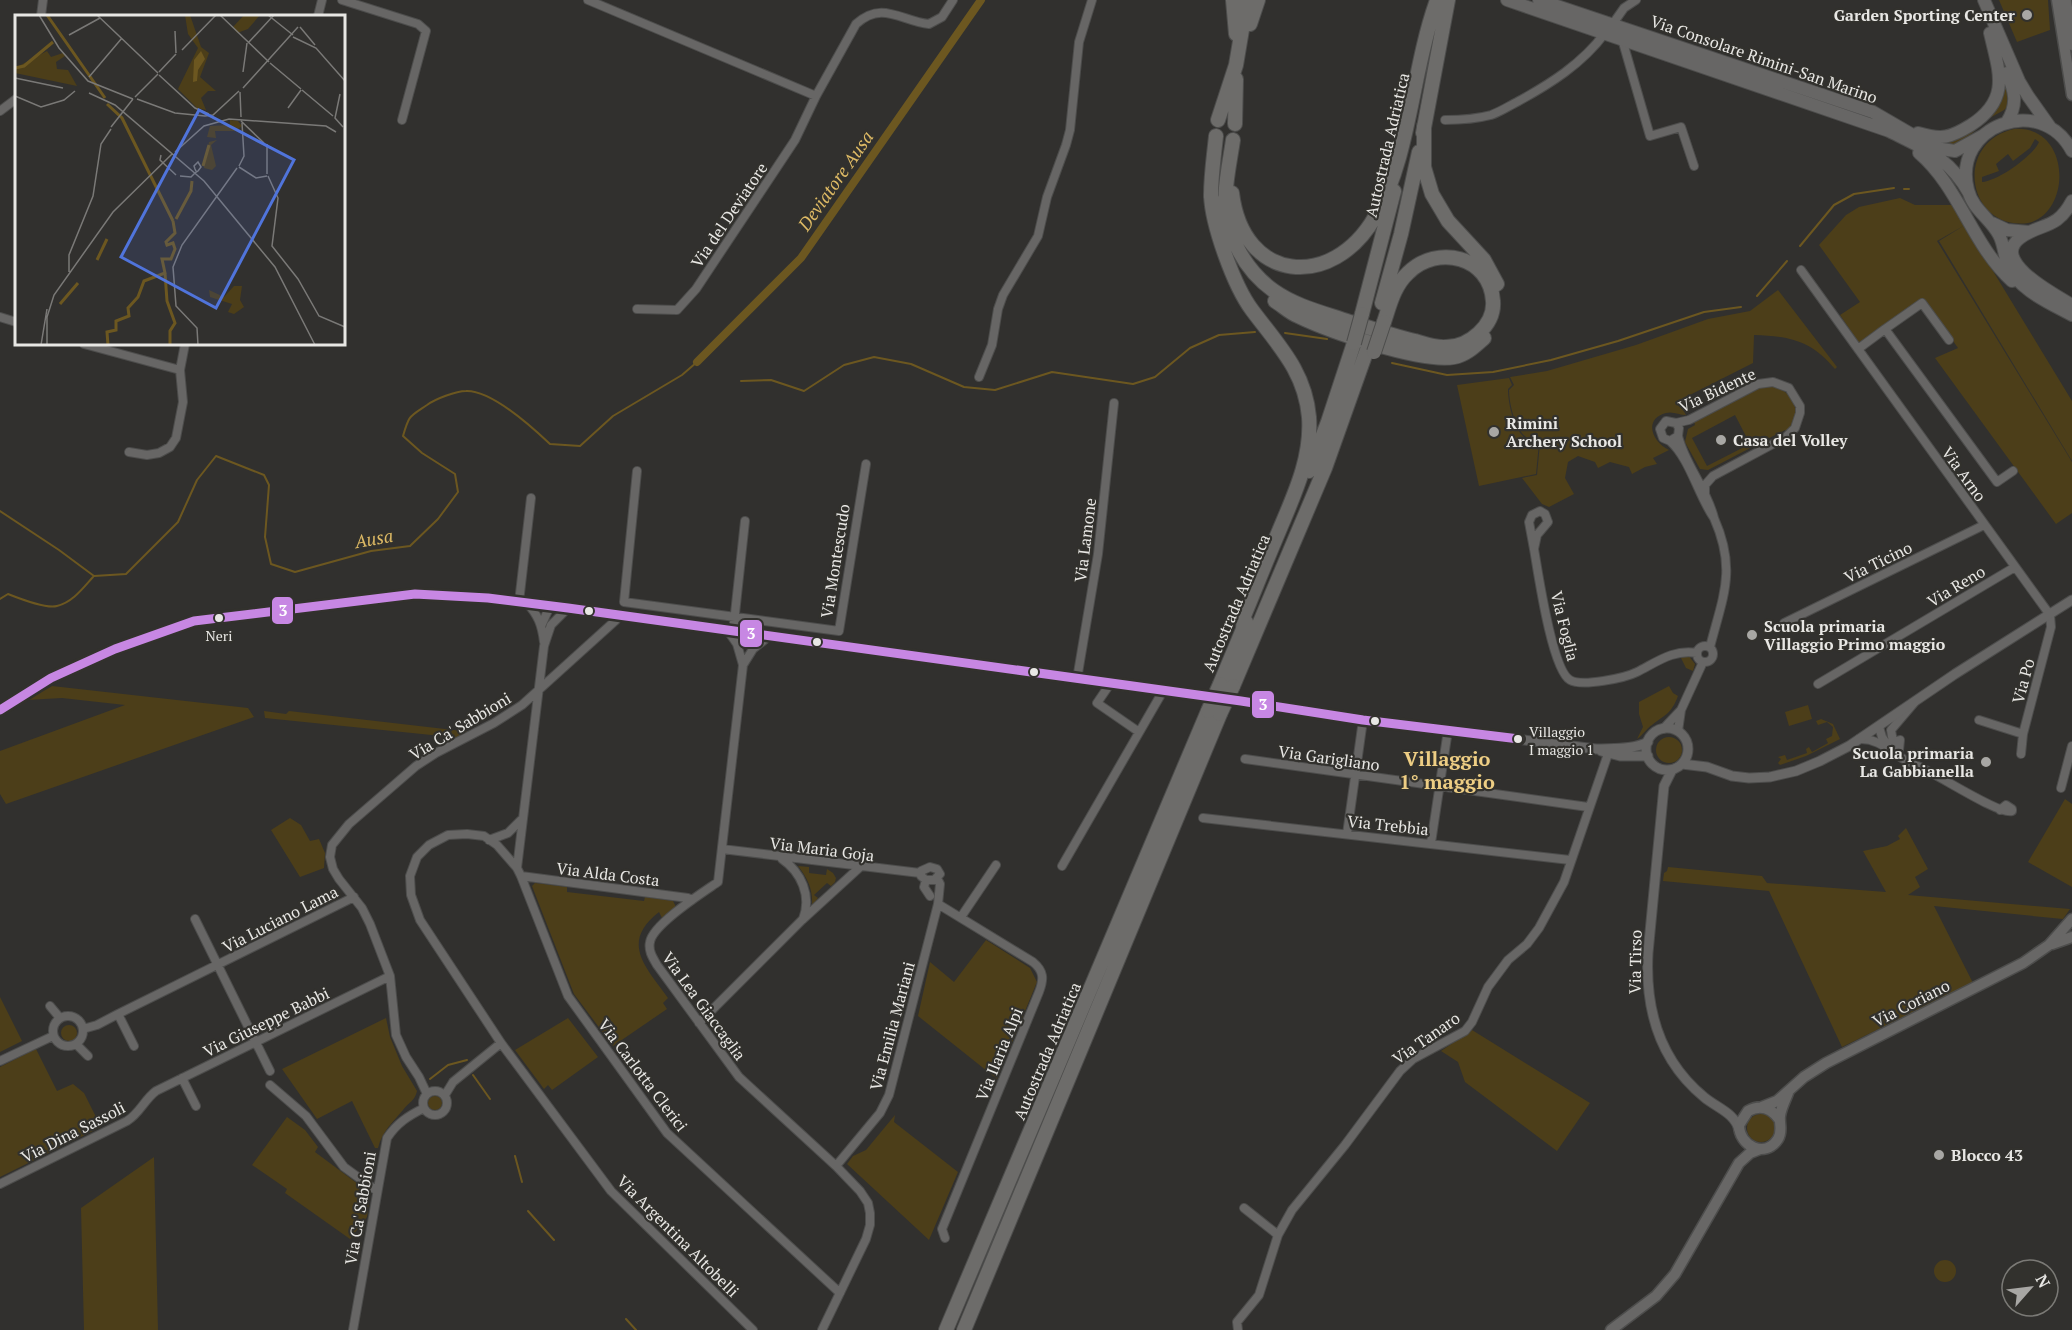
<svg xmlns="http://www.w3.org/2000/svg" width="2072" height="1330" font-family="'PT Serif',serif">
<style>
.green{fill:#4c3e19;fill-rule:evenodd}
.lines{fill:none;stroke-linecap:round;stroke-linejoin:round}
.stream{stroke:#6c5720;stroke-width:2}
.canal{stroke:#6c5720;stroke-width:8}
.minor-casing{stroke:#4d4d4c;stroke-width:10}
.tertiary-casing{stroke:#4d4d4c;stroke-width:11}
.secondary-casing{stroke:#4d4d4c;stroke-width:13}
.primary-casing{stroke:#4d4d4c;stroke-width:14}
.motorway-casing{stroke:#4d4d4c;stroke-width:16}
.minor{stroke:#676665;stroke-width:8}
.tertiary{stroke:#676665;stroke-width:9}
.secondary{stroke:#686766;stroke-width:10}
.primary{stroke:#676665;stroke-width:12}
.motorway{stroke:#6d6c6a;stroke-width:14}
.motorway-bridge-casing{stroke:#4d4d4c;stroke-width:16;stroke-linecap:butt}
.motorway-bridge{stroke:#6d6c6a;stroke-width:14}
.bus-1-casing{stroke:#32312d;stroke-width:14}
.bus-1{stroke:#c787e3;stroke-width:9}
.poi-dot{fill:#a8a7a4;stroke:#32312d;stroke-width:2}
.bus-dot{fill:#e8e7e4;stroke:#32312d;stroke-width:2}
.labels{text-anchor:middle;stroke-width:4.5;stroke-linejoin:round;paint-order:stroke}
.bus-label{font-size:14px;fill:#e8e7e4;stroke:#32312d}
.poi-label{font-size:16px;font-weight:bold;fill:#e8e7e4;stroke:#32312d;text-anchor:start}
.street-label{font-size:16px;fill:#e8e7e4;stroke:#32312d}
.water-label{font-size:18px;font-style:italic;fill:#deba65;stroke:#32312d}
.quarter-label{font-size:20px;font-weight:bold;fill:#eece84;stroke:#32312d}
.inset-river{fill:none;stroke:#6c5720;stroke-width:3}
.inset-road{fill:none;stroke:#7a7977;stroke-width:1.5}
.view{fill:#5074db;fill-opacity:0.15;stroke:#5074db;stroke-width:3}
.inset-edge{fill:none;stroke:#e8e7e4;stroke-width:3}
.line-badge{stroke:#32312d;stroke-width:2}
.badge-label{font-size:16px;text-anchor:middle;font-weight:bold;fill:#fff}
</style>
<rect width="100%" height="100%" fill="#31302e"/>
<!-- green -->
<path class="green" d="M1999,0H2048L2050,30L2017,42Z
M2003,77L2011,94L2009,105L2004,110L1988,119L1962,142L1953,145L1941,143L1940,141L2001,102L2004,94Z
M2014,129C2072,125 2072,214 2028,223C1968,231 1952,143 2014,129ZM2035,139L2039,142C2033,156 1998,181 1982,182V177L1999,171L1996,164L2008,154L2013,161L2030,148Z
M1900,198L1915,205H1953L1965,225L1937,241L2072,462V513L2056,524L1935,358L1958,348L1923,298L1859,343L1840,315L1860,302L1819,245L1846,215L1859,207Z
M1965,225L2072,401V461L1939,241Z
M1778,290L1837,367L1835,369C1811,340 1789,336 1754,335L1753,363L1678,401L1686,415C1679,415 1673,411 1666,413C1643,419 1652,442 1669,450L1653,458L1657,464L1645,467L1632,474L1629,467L1610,462L1598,468L1595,462L1578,456L1568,462L1565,478L1574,494L1549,507L1542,504L1522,478L1537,475L1540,443C1536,441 1530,440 1526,437C1515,429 1509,403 1509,390L1514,385L1510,377L1547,371L1636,345L1708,319L1750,311Z
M1509,378L1512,385L1508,389C1508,402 1513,425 1522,435C1526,440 1533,442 1539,443L1536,474L1479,486L1457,385Z
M1770,386C1795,390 1804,414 1786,432L1785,430L1708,470L1700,469L1685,442L1688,429L1695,425L1694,422L1762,387ZM1735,415L1750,444L1707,466L1692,438Z
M1688,655L1695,664L1693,671L1686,668L1680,656Z
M52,686L248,708L254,717L6,804L0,794V751L125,705L62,698L27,700Z
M1669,686L1673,693L1678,696C1671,714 1666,714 1652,725C1646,729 1643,735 1637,739L1643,727L1639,714V702Z
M1808,705L1812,719L1789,726L1785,712Z
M264,711L286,714L289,711L471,732L461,738L265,718Z
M1821,719L1833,724L1840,739L1806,756L1780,765L1778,763L1781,759L1778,757L1785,755L1787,760L1807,753L1806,749L1809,747L1812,752L1828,743L1826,739L1832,736L1833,727L1827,722L1818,725L1816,721Z
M1656 750a13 13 0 1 1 26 0a13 13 0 1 1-26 0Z
M2065,799L2072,804V887L2028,862Z
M290,818L301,825L310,841L319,839L325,853L324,868L300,877L271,830Z
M1906,828L1928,869L1915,877L1920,887L1908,895L2070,909L2063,919L1934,906L1973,983L1842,1047L1769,891L1663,881L1664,873L1667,871L1668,867L1762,876L1767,883L1886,892L1863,851L1887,846L1900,839L1898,836Z
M798,866L809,867V873L826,875L827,869L833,873L836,878L835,882L831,886L827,883L814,895L818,898L812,906C813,889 808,879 798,866Z
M535,883L567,887V892L644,901L645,897L673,901L676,907L662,918L659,912C619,943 647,968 668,998L663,1003L667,1009L613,1046L574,994L532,886Z
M986,940L1030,968L1037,982L997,1079L918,1016L930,962L954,982Z
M0,997L22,1041L0,1052Z
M386,1018L390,1037L402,1066L417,1091C415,1101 409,1102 403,1110C394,1121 382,1131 378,1148H375L352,1101L317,1119L282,1069Z
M568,1018L598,1057L552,1090L548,1085L544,1089L515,1050Z
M61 1033a8 8 0 1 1 16 0a8 8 0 1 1-16 0Z
M1472,1030L1590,1103L1557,1151L1465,1082L1458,1062L1441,1051Z
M36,1049L57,1091L73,1084L84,1093L101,1127L0,1177V1067Z
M428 1103a7 7 0 1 1 14 0a7 7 0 1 1-14 0Z
M1747 1128a14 14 0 1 1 28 0a14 14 0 1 1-28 0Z
M895,1115L894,1122L958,1172L929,1240L847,1164L853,1156L866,1150Z
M287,1117L305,1130L318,1147L315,1152L370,1193L367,1217L350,1239L285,1193L287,1189L252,1165Z
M154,1157L158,1330H84L81,1208Z
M1934 1271a11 11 0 1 1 22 0a11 11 0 1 1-22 0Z"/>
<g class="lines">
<!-- stream -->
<path class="stream" d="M1904,189H1909
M1800,246L1834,205L1854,194L1894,188
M1757,296L1787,261
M1285,333L1327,339
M1392,363L1447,375L1493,372L1551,360L1618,341L1704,312L1741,307
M741,381L771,380L804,391L844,365L874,357L911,364L964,387L995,390L1052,372L1133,384L1155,377L1190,348L1219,335L1255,332
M0,511L59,550L94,576L126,574L178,522L197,480L216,456L264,475L269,485L265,537L271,564L295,572L371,551L410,546L438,519L458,492L455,474L422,453L403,436C409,415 409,417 427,405C435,399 456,391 466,391C492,390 532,427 550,444L580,446L613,416L682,375L697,362
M0,599L8,594C18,598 46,609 57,606C73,602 83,588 93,577
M473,1075L490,1099
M430,1079L448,1065L467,1060
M515,1156L522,1182
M528,1211L554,1240
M626,1319L636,1330"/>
<!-- canal -->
<path class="canal" d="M697,362L801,258L981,0"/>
<!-- minor casing -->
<g class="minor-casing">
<path id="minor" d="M342,0L418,24L426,31L402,120
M588,0L816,96
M41,16L43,0
M318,16L322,0
M1612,25L1624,8L1636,0
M1622,39L1650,136L1681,127L1694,166
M0,111L16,99
M1445,120C1461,120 1476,119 1491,115C1500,112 1509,106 1517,102C1550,84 1582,64 1605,33
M1801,270L2050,615L2051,627L2023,734L2021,754
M637,309L677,310L696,289L795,140L816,96L856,24C882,0 901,21 929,24L942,17L953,0
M0,317L16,322
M1885,329L1922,303L1949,340
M84,344L180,370
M1858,349L1885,329L1997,482L2013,471
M979,377L992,345L998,309L1003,295L1038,236L1047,197L1066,145L1070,130L1079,42L1092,0
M1676,423L1679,428L1678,436L1670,441L1663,438L1660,429L1666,421L1676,423L1689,420L1758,384L1773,382L1789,388L1800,406V413L1795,428L1786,437L1713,476L1705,485V493
M1670,441C1690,459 1698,495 1714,518C1707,489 1685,465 1678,436
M129,452L147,455L159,453L170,447L176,438L183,402L180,370L185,344
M637,471L624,602L839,631L866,464
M1540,511L1545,514L1548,522L1537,535L1534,549L1529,522L1532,515Z
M1534,549C1538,572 1552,670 1570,680C1582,687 1625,678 1637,672C1657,662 1673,649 1697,653
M519,602L531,498
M527,603C538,615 542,625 544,642
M1784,623L1984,525
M541,626L550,606
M728,631L737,644L743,665L718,882C702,893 653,924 650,942C648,951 653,958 657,965L739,1077L836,1166L860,1191L868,1203L870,1213V1225L866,1239L822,1330
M733,632L745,521
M1697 654a8 8 0 1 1 16 0a8 8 0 1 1-16 0Z
M1710,647C1723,596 1737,570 1714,518
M743,665L753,649L768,637
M1077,679L1098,554L1114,403
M1110,684L1097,703L1139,732
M1818,684L2015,567
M1979,720L2023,734
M1879,727L1882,737L1888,746
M1663,729L1680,711
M1678,731L1681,710L1703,662
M1859,739C1882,738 1893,756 1913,764C1932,770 1999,816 2012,811V809L2006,805L2000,810
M1899,750L1900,740L1893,742L1891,730L1914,703
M1245,759L1588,807
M2061,788L2072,746
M1203,818L1570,860
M1347,834L1363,720
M489,840L508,833L521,820
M1431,843L1448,730
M722,849L920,873
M782,859C801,872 812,896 803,919
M1062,866L1163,691
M930,867L937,869L940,874L934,880H926L921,876V871Z
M517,868L544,646L551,625L568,608
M521,876L688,898L692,900
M926,880L924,887L930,896
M938,904L1033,962C1044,971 1044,979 1039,992L942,1229L945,1238
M961,917L996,865
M195,919L270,1071
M50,1006L60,1018
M53 1031a15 15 0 1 1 30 0a15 15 0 1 1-30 0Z
M699,1023L802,920L860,867
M83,1029L97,1025L118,1014
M76,1044L88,1056
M134,1046L118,1014L354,897
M0,1061L53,1036
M182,1078L196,1106
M270,1085L306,1116L344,1167L377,1191
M423 1103a12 12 0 1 1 24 0a12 12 0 1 1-24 0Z
M427,1094L419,1077L406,1057L396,1035L390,976L370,924L362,908L339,879L333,869L330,857L332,845L349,824L416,766L436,753L494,723L522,705L616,620L618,616
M445,1095L453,1082L501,1043
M836,1166L880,1113L889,1095L938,904L940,884L937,878
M0,1184L127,1121C140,1113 144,1100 156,1091L390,976
M1244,1208L1278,1235
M353,1330L387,1138C397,1123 408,1116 424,1108
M753,1330L611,1191L501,1043L420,920L411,895L410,876L417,857L429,845L448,835L467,834L484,836L497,845L517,868L521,876L568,996L667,1133L840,1293
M1238,1330L1237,1322L1259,1295L1278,1235L1292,1210L1345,1145L1400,1071L1413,1059L1465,1031L1472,1022L1488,987L1508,960L1527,944L1539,928L1564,882L1608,754"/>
</g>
<!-- tertiary casing -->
<g class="tertiary-casing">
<path id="tertiary" d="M0,710L51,678L115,649L194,621L415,594L488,598L568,608L1110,684L1241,701L1363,720L1596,749C1613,748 1632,750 1648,742
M1646 749a21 21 0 1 1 42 0a21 21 0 1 1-42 0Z
M1601,751L1620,756H1648
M1682,764L1707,767L1732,776L1749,778L1770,777L1796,771L1820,761L1849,746L1955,674L2072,600
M1672,770L1664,786L1648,953C1645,1009 1659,1060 1704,1097C1717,1108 1735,1113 1739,1130"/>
</g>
<!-- secondary casing -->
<g class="secondary-casing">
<path id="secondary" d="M2057,0L2072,95
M2066,0L2072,45
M2052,944L2072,937
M1762,1107L1777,1101L1804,1077L1826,1063L2023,963L2049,945L2072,919
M1779,1119C1771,1108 1761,1104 1748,1111L1739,1125C1739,1146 1765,1159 1778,1139C1783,1131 1779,1124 1780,1116C1781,1108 1785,1101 1788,1093
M1611,1330L1656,1296L1675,1274L1739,1163L1750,1153L1760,1149"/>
</g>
<!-- primary casing -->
<g class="primary-casing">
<path id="primary" d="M1507,0L1889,131C1924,149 1949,157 1969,193
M1539,0L1873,112L1935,148L1955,151L1984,135
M1984,0L2019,81L2028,96L2050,127
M2007,73C2015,91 2018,104 2007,122
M1918,133C1942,140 1950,138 1971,125C2011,99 1999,72 1990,33
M2072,151C2041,92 1951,126 1968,190C1973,210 1990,218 1999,235C2004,244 2004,256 2008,265C2018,290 2050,303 2072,315
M1919,153C1960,188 1972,245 2012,281
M2072,201C2056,231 2041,222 2020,238C1989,261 2057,296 2072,305
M1992,223L2007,230L2029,232"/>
</g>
<!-- motorway casing -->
<g class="motorway-casing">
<path id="motorway" d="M1233,0L1236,34
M1250,24L1258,0
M1218,120L1236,65L1247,0
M1235,124L1236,79
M1424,126V167L1432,194L1448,221L1484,260L1497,284
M1423,133L1448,0
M1216,136C1214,156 1211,175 1211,195C1212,225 1234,286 1252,310C1278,345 1305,371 1309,417C1312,458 1294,495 1279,531C1267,559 1256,587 1244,616L1243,629
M1233,140C1229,168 1220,202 1230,230C1238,254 1253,276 1274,291C1297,307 1324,313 1350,322C1372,328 1393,336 1415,341C1425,344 1436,348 1446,347C1469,347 1495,325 1493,301C1490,256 1437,244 1408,273C1394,286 1390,304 1384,322
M1232,193C1243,283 1332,291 1375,217C1410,157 1412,71 1436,3
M1211,197L1223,225
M1275,301C1283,306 1290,313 1298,316C1329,331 1421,363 1454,357C1466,355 1475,346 1484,338
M1382,303L1401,234L1419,152
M1362,314L1394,191
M1309,471L1328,422L1354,343
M1220,684L1246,622
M1233,686L1325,468L1368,347
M946,1330L1208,711
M964,1330L1220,714"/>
</g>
<!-- minor -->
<use href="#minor" class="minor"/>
<!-- tertiary -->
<use href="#tertiary" class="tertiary"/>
<!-- secondary -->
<use href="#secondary" class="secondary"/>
<!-- primary -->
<use href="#primary" class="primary"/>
<!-- motorway -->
<use href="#motorway" class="motorway"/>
<!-- motorway-bridge casing -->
<g class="motorway-bridge-casing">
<path id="motorway-bridge" d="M1354,343L1362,314
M1374,352L1384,322
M1208,711L1220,684
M1220,714L1233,686"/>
</g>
<!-- motorway-bridge -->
<use href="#motorway-bridge" class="motorway-bridge"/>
<!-- bus-1 casing -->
<g class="bus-1-casing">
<path id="bus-1" d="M0,710L51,678L115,649L194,621L415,594L488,598L568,608L1241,701L1363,720L1519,739"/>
</g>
<!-- bus-1 -->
<use href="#bus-1" class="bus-1"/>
</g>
<!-- markers -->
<g class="poi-dot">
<circle cx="2027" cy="15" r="6"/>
<circle cx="1494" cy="432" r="6"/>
<circle cx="1721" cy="440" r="6"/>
<circle cx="1752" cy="635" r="6"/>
<circle cx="1986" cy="762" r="6"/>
<circle cx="1939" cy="1155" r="6"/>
</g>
<g class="bus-dot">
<circle cx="589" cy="611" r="5"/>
<circle cx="219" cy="618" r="5"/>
<circle cx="817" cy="642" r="5"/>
<circle cx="1034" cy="672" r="5"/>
<circle cx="1375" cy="721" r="5"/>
<circle cx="1518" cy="739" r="5"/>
</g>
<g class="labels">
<!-- bus labels -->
<g class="bus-label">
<text x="219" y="641">Neri</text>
<text x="1529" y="737" text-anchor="start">Villaggio<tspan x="1529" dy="18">I maggio 1</tspan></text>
</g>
<!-- poi labels -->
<g class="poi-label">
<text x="2015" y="21" text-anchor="end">Garden Sporting Center</text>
<text x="1506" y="429">Rimini<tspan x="1506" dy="18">Archery School</tspan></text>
<text x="1733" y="446">Casa del Volley</text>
<text x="1764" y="632">Scuola primaria<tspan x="1764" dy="18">Villaggio Primo maggio</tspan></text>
<text x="1974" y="759" text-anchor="end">Scuola primaria<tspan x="1974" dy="18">La Gabbianella</tspan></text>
<text x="1951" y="1161">Blocco 43</text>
</g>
<!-- street labels -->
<g class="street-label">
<text transform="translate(1764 59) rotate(19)" y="6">Via Consolare Rimini-San Marino</text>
<text transform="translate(1387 145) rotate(-77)" y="6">Autostrada Adriatica</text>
<text transform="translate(729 215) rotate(-56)" y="6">Via del Deviatore</text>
<text transform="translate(1717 390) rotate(-25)" y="6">Via Bidente</text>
<text transform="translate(1964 474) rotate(54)" y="6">Via Arno</text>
<text transform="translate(1085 540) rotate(-83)" y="6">Via Lamone</text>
<text transform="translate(835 561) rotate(-81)" y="6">Via Montescudo</text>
<text transform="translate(1878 562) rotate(-26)" y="6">Via Ticino</text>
<text transform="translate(1956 586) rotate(-31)" y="6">Via Reno</text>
<text transform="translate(1236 603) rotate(-67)" y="6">Autostrada Adriatica</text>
<text transform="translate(1565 626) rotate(76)" y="6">Via Foglia</text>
<text transform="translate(2023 681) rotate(-75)" y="6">Via Po</text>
<text transform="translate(460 726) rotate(-31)" y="6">Via Ca' Sabbioni</text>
<text transform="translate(1329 758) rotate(8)" y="6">Via Garigliano</text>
<text transform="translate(1388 825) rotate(6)" y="6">Via Trebbia</text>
<text transform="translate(822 849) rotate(7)" y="6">Via Maria Goja</text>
<text transform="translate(608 874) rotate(7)" y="6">Via Alda Costa</text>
<text transform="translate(280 919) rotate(-27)" y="6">Via Luciano Lama</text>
<text transform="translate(1635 962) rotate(-89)" y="6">Via Tirso</text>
<text transform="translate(1911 1003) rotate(-27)" y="6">Via Coriano</text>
<text transform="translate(704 1006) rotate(54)" y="6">Via Lea Giaccaglia</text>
<text transform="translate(266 1022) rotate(-26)" y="6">Via Giuseppe Babbi</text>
<text transform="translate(892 1026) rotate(-75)" y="6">Via Emilia Mariani</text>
<text transform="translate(1426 1038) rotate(-35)" y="6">Via Tanaro</text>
<text transform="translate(1047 1051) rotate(-67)" y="6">Autostrada Adriatica</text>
<text transform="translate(999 1054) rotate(-68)" y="6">Via Ilaria Alpi</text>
<text transform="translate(643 1075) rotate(53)" y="6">Via Carlotta Clerici</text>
<text transform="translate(73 1132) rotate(-27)" y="6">Via Dina Sassoli</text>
<text transform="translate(360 1208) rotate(-80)" y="6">Via Ca' Sabbioni</text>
<text transform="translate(678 1236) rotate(45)" y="6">Via Argentina Altobelli</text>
</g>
<!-- water labels -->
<g class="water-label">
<text transform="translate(836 181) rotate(-55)" y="6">Deviatore Ausa</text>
<text transform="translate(374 539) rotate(-10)" y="6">Ausa</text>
</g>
<!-- quarter labels -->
<g class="quarter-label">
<text x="1447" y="766">Villaggio<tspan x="1447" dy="23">1° maggio</tspan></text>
</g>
</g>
<!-- overview -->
<g transform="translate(15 15)">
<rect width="330" height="330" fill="#31302e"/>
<path d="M170,0H175L186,32L194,38L185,62L201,76H193L186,83L191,95L182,93L163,74L183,33L173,19ZM229,0H245L233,14L222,18L218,12ZM32,36L36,42L48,38L50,41L41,47L42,54L53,55L62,71L0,58V53ZM215,105L223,106L227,111L221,116H200L201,123L192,122L195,111L215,110ZM202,125L196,130L201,151L197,155L189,153L194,127ZM219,271H227L225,285L229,292L219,299L213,297L217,289L195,282L194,275L209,282Z" fill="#4c3e19"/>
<path d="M186,36L190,44L183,55L182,66L178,67L179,45Z" fill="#6c5720"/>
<path class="inset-river" d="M32,0L90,83M0,53L9,51L38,27M92,89L107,103L158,206M188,151L194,130M161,204L176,176L177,166M82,245L92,224M150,258L152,286L160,308L155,316V330M45,289L63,268M93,330L92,317L101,315V306L114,301L113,293L123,282L129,266L150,258L147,244H156L160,234L158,228L152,230L151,227L160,218L158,206"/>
<path class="inset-road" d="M24,0L44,33L73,66L118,84M82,0L143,58M205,0L254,47M253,0L278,20M285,12L300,30M160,16L161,38M54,20L85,3M278,22L301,33L330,66M233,28L259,0M167,35L201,0M255,48L286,74M144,57L161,39M228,57L232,28M144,60L180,93L194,99M74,62L107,23M0,63L48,73M228,73L283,12M287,75L318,101M225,77L226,102M74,78L100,90L189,166L260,252L300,330M325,79L320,103L328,112M0,81L26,92L49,85L60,76M120,82L143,59M122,84L160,98L190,101L198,100L224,76M273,93L286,75M226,106L249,128M96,112L118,84M160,137L189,111L214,104L311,111L321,117M146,140L145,145L161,160M224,151L229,141L227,108M224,152L241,163L252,161M252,159V129M165,161L176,162L180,158L183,156L186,152L183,147L179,151L180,154L181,156L182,157M253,161L263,183L257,231L283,264L304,301L330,312M54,257V240L78,181L86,129L96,114M26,330L32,294M32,330V302L39,280L98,197L157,139M183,330L182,313L161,291L158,252L167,230L222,153"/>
<path class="view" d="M184,95L279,145L201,293L106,242Z"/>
<rect width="330" height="330" class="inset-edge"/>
</g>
<g class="line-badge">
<rect x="271" y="596" width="23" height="29" rx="6" fill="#c787e3"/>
<rect x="739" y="619" width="24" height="29" rx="6" fill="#c787e3"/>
<rect x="1251" y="690" width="24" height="29" rx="6" fill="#c787e3"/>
</g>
<g class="badge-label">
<text x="283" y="616">3</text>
<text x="751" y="639">3</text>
<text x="1263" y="710">3</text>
</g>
<!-- north arrow -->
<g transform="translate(2030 1288) rotate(62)"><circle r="28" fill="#32312d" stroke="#7b7a76" stroke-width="1.5"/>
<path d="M0-4.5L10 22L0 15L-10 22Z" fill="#a8a7a4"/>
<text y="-9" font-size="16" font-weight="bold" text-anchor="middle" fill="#e8e7e4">N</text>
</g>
</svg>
